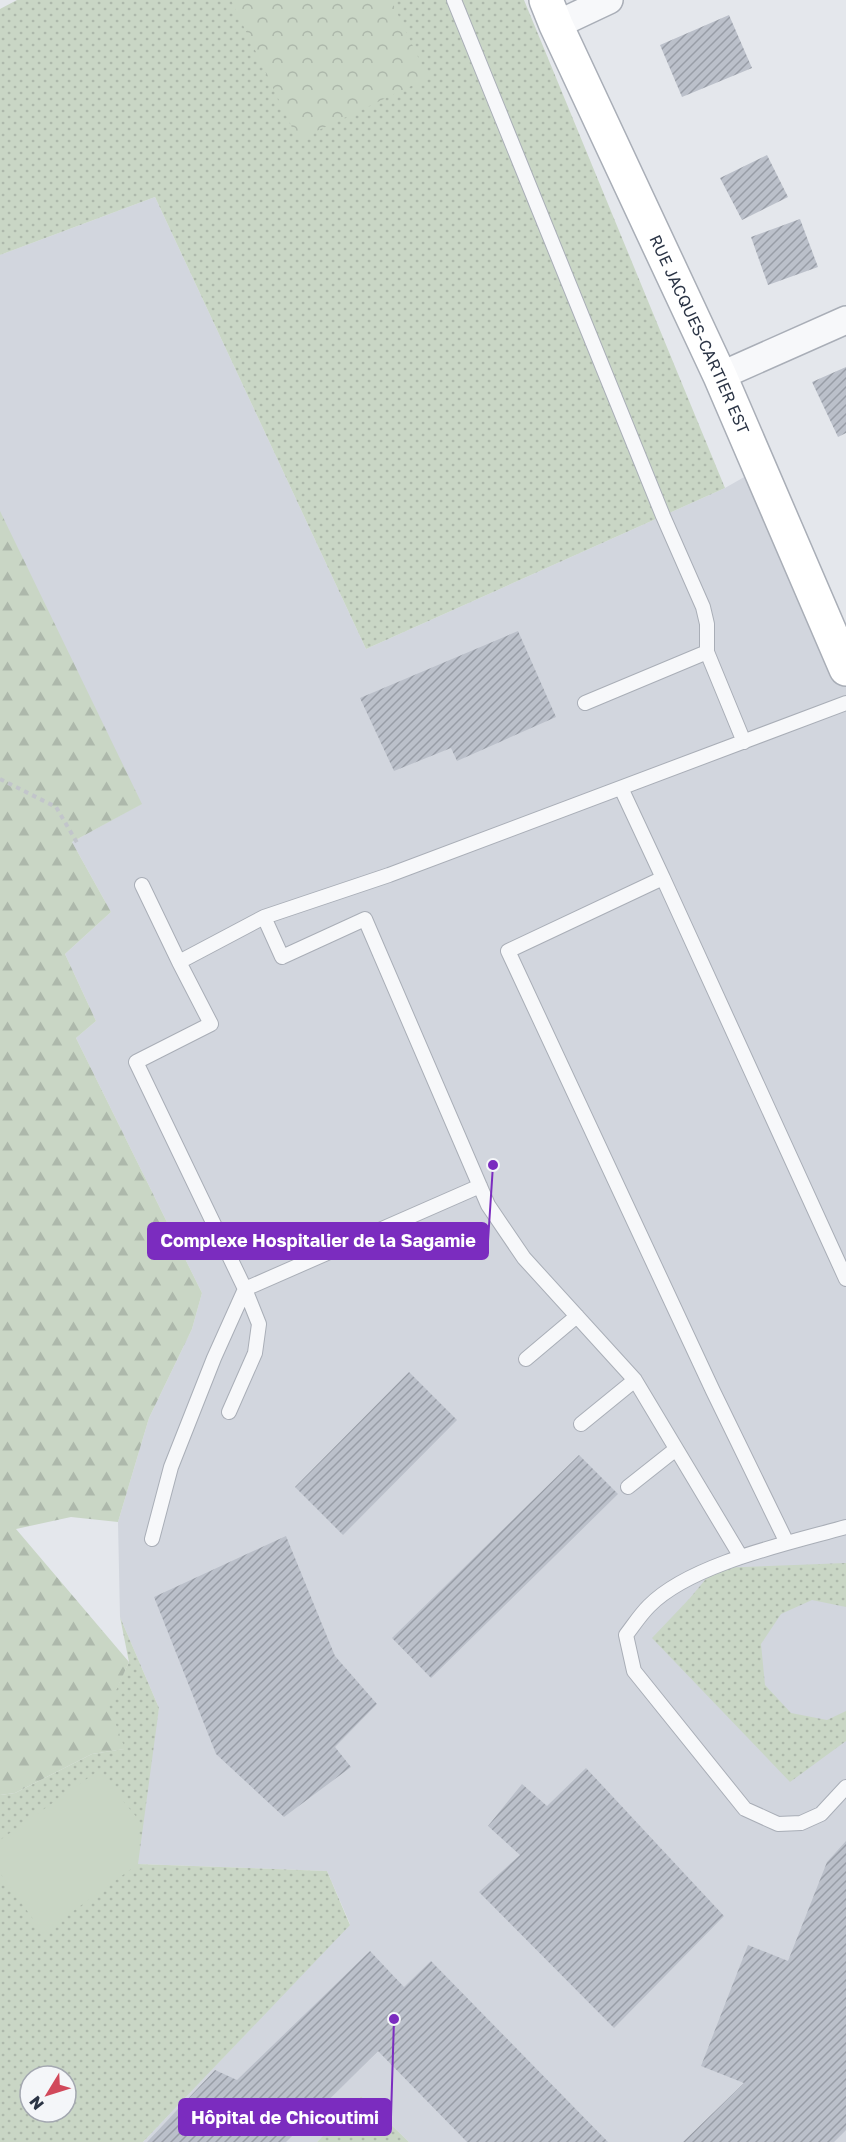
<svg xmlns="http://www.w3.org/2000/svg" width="846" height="2142" font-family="'Golos Text',sans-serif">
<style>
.built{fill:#d2d6de}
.grass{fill:url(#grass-dots);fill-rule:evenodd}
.forest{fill:url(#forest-firs)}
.park{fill:url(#park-crowns)}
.garden{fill:#c9d6c5}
.building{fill:url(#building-hatch)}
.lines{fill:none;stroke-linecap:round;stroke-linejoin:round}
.lane-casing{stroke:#a9aeb7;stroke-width:16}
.street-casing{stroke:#a9aeb7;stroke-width:30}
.secondary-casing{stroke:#a9aeb7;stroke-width:36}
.path{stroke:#c2c5cb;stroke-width:4;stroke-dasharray:4.5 4.5;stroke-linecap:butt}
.lane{stroke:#f7f8fa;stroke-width:14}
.street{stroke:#f7f8fa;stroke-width:27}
.secondary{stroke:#fff;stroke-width:33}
.labels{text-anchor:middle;stroke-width:5;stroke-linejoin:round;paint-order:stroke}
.street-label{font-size:16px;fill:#2b3445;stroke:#f4f6f9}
.leader{fill:none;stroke:#7b2cbf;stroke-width:2}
.callout-dot{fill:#7b2cbf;stroke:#f4f6f9;stroke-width:2}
.callout{fill:#7b2cbf;stroke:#7b2cbf;stroke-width:2}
.callout-label{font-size:18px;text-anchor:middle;font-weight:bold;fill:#fff}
</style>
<defs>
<pattern id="grass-dots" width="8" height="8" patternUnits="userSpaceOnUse" patternTransform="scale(1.5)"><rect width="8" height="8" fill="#c9d6c5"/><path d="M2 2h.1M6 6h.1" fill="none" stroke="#adb8ab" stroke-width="1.8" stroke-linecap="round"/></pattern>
<pattern id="forest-firs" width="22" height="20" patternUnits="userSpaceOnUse" patternTransform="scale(1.5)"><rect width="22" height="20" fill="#c9d6c5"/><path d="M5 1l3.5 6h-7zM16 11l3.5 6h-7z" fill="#adb8ab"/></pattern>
<pattern id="park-crowns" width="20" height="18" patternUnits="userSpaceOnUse" patternTransform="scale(1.5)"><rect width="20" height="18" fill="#c9d6c5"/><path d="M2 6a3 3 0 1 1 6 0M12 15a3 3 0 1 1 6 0" fill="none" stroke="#adb8ab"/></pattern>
<pattern id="building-hatch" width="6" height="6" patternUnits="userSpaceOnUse" patternTransform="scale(1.5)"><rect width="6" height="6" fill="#bbc0ca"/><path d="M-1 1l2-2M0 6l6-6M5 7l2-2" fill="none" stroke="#989da6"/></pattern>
</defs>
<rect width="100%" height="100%" fill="#e4e7ec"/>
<!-- built -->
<path class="built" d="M155,197L366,649L725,488L760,468L846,669V2142H409L361,2096L317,2142H143L350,1924L327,1871L138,1864L139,1820L159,1708L120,1617L118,1522L149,1418L192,1329L202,1293L76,1038L96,1021L65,954L111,912L72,842L141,804L0,518V255Z"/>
<!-- grass -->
<path class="grass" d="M17,0H524L725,488L366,649L155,197L0,255V9Z
M846,1563V1607L812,1600L781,1614L761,1644L765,1685L791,1713L827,1720L846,1711V1741L790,1782L652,1638L690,1598L715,1568Z
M120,1617L159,1708L138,1864L327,1871L350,1925L143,2142H0V1795L15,1793L92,1754L124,1749L108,1706L129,1662ZM30,2076H66V2112H30Z
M361,2096L409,2142H317Z"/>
<!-- forest -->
<path class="forest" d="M0,511L142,804L72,842L111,912L65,954L96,1021L76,1038L202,1293L192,1329L149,1418L118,1522L71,1517L16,1529L129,1662L109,1706L125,1749L92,1754L15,1793L0,1795Z"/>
<!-- park -->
<path class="park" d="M231,0H391L428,78L298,140Z"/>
<!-- garden -->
<path class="garden" d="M98,1771L139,1820L138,1864L43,1933L0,1873V1840Z"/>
<!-- building -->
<path class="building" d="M729,15L752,68L682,97L660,45Z
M767,155L788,197L742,220L720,178Z
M800,219L818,267L768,285L751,237Z
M846,367V433L838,437L812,382Z
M518,631L556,717L457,761L451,748L394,771L360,698Z
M409,1372L457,1420L343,1535L295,1487Z
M579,1455L618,1494L431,1678L392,1638Z
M286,1536L335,1656L377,1704L335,1747L351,1767L284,1817L216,1754L154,1597Z
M586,1768L724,1916L614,2028L479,1892L520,1855L488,1826L522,1784L547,1806Z
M846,1841V2130L834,2142H683L744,2083L701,2066L748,1945L788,1961L827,1862Z
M370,1951L404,1987L431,1961L608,2142H467L378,2051L286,2142H147L215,2070L237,2080Z"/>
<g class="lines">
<!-- lane casing -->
<g class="lane-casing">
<path id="lane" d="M454,0L663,516L703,607L707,624V652
M585,703L707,652L744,742
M621,788L663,878
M142,885L179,962
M264,917L389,875L846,703
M526,1359L577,1316
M229,1412L255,1353L259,1324L245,1289L136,1062L211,1024L179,962L264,917L282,957L365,919L488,1205L524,1258L635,1380L741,1557
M581,1424L635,1380
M628,1487L676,1449
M846,1527C789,1543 690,1564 649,1606C640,1615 633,1626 626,1635L634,1671L745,1809L778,1824L801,1823L821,1814L846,1787
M152,1539L171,1467L214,1358L245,1289L480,1186
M787,1543L713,1391L508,951L663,878L846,1279"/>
</g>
<!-- street casing -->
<g class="street-casing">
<path id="street" d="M556,25L609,0
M720,376L846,320"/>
</g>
<!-- secondary casing -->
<g class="secondary-casing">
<g id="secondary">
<path id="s1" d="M546,0L556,25L720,376L846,669"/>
</g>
</g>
<!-- path -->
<path class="path" d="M0,779L56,807L79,846"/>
<!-- lane -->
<use href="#lane" class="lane"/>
<!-- street -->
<use href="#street" class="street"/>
<!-- secondary -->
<use href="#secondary" class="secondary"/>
</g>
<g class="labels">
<!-- street labels -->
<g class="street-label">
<text dy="6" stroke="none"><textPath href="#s1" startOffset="368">RUE JACQUES-CARTIER EST</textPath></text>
</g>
</g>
<!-- callouts -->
<path class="leader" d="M493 1165L488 1241M394 2019L391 2117"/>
<g class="callout-dot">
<circle cx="493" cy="1165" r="6"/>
<circle cx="394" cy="2019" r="6"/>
</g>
<g class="callout">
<rect x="148" y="1223" width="340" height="36" rx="6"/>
<rect x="179" y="2099" width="212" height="36" rx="6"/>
</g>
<g class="callout-label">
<text x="318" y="1247">Complexe Hospitalier de la Sagamie</text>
<text x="285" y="2124">Hôpital de Chicoutimi</text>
</g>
<!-- north arrow -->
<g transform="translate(48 2094) rotate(232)"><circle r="28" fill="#f4f6f9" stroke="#a4a8b1" stroke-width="1.5"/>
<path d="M0-4.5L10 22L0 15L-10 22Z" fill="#d1495b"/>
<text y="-9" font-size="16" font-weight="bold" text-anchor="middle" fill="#2b3445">N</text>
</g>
</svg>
